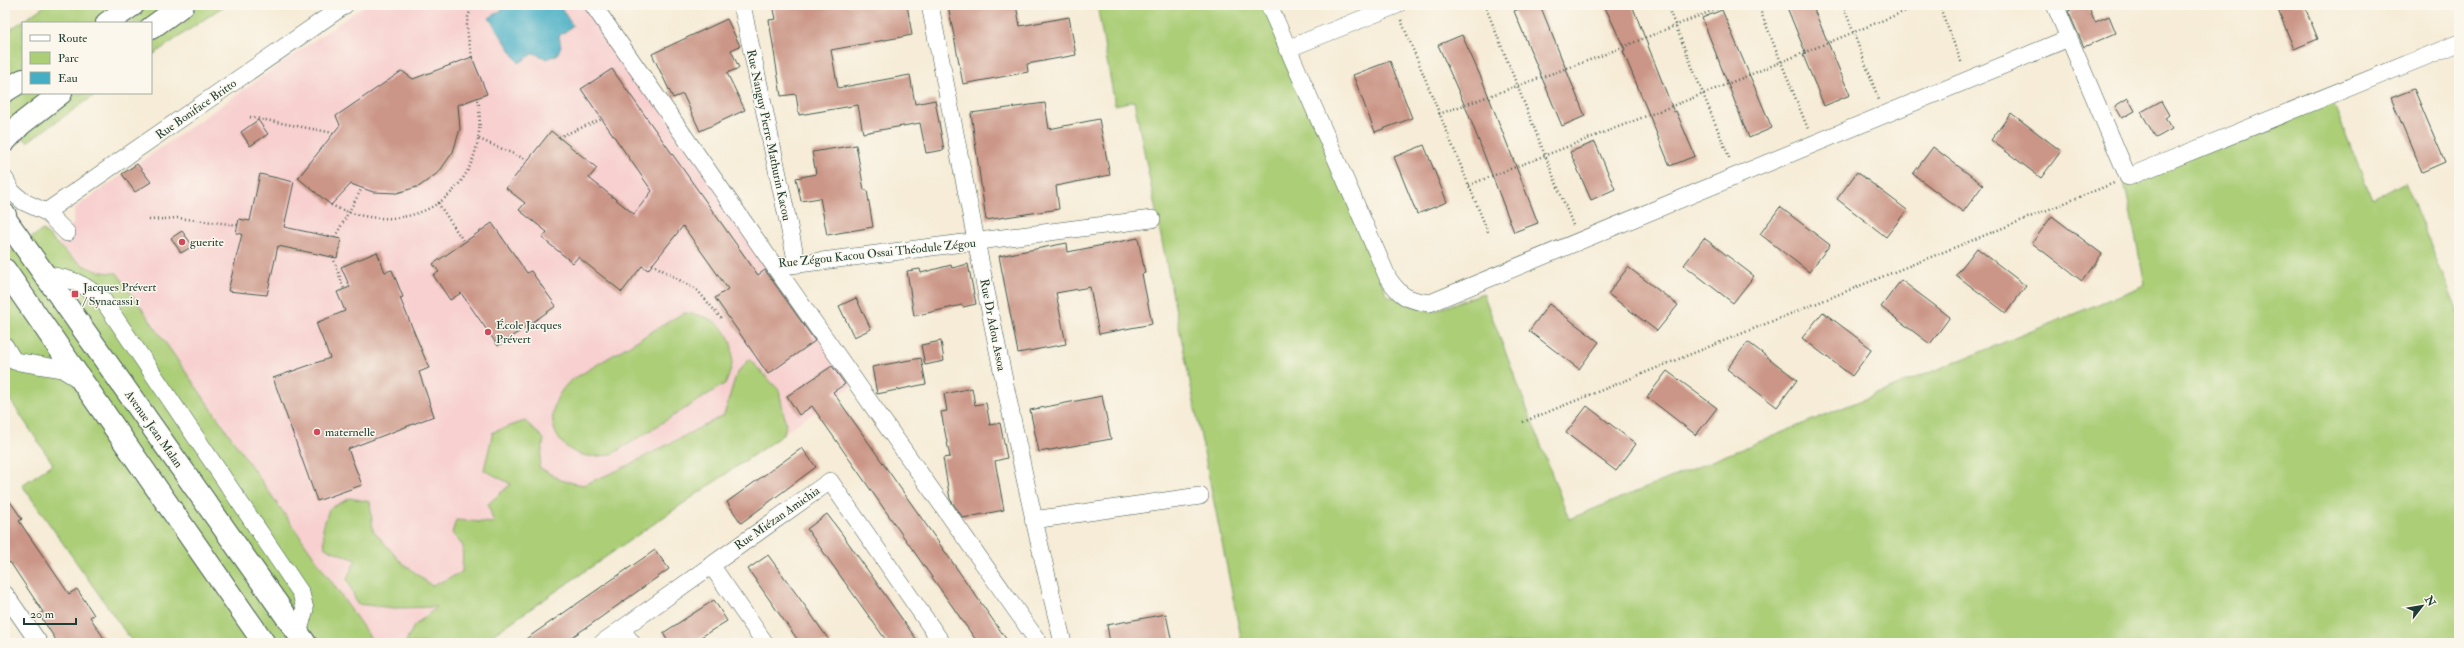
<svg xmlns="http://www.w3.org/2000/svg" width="2464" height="648" font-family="'IM FELL Double Pica',serif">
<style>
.built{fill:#f7d0cf}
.green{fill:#abce77;stroke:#658656}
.water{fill:#45aec4;stroke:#32767c}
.building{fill:#cb9687}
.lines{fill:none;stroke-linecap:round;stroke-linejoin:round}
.minor-casing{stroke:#3f574c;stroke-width:18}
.major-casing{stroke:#3f574c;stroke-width:24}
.highway-casing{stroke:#3f574c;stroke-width:24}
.path{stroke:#3f574c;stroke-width:2.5;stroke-dasharray:1 3;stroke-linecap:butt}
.minor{stroke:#fff;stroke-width:17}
.major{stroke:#fff;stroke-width:22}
.highway{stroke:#fff;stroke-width:22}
.poi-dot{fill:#d1495b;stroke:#fbf7ec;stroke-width:1.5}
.labels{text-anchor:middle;stroke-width:3;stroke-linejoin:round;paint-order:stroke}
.street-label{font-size:12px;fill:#1f3d34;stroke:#fbf7ec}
.poi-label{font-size:12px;fill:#1f3d34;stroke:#fbf7ec;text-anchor:start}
</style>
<rect width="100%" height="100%" fill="#fbf7ec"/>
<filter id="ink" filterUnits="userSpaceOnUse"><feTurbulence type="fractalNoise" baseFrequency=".025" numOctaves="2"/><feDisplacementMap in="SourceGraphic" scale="8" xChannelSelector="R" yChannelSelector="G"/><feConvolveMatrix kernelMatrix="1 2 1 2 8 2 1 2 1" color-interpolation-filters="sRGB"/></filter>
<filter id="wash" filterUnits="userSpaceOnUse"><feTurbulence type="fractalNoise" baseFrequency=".012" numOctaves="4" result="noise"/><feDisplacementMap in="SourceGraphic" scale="16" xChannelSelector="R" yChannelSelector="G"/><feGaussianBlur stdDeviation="0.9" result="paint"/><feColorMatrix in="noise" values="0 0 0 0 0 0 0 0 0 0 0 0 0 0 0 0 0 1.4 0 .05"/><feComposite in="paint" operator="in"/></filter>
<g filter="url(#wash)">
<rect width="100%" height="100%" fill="#f6ecd7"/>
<!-- built -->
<path class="built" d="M365,5H587L855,384L481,643H374L117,273L102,274L86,268L71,257L58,244L73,224L75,208Z"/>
<!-- green -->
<path class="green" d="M46,5H225L151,56V23H23V93H98L27,142L5,112V33Z
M1097,5H1271L1387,295L1432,312L1483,293L1569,519L2145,285L2124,181L2332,100L2372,200L2405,182L2459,315V643H1242L1134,101L1115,105Z
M43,230C66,252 82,274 117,273L374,643H133L22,485L53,464L5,392V255Z
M683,313C726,315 743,344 726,383L614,453C563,470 531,419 570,381Z
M749,359L779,390L786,425L784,434L481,643H405L414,626L437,607L394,608L357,604L347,578L356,560L325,548L323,528L329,509L350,498L370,502L373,530L399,560L432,586L462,572L463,546L452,533L456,520L494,523L488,504L511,484L484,470L493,432L525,421L544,439L539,467L560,480L583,485L621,469L724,415L736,375Z"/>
<!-- water -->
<path class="water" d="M509,5H559L573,26L559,36L561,46L557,55L547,59L534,53L519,63L489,18Z"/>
<g id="blocks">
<!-- building -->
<path class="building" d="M773,5H907L912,35L831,50L838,88L910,75L915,104L935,100L944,150L926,153L920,123L863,133L858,105L799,115L796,94L781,96L769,20L776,19Z
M948,5H1016L1020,26L1069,17L1076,55L1027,64L1028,72L963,84Z
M1529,5H1540L1585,116L1562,126L1514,11Z
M1604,5H1632L1674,112L1676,111L1695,156L1670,166L1623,51L1625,50Z
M1786,5H1812L1850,95L1824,106L1803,55L1806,54Z
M2084,5H2088L2095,22L2109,16L2116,33L2084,47L2068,11Z
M2276,5H2304L2318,39L2294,49Z
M1722,10L1772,128L1749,138L1702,18Z
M727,19L740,46L731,50L739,68L727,73L745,110L700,131L683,94L673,98L652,54Z
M1462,35L1483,82L1538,223L1514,232L1468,113L1438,45Z
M472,57L487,94L458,105L460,129L453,152L439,172L420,186L397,193L373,192L351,184L331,205L298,178L340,125L336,116L402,71L413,79Z
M1390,61L1412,118L1375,132L1353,75Z
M612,69L758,275L765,270L815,341L768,374L715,298L728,289L683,226L648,270L642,266L622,292L578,257L573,263L542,238L547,232L519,210L525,203L506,188L551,131L597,168L589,178L634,214L652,191L581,89Z
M2414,89L2445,162L2422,172L2391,98Z
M2128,98L2135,111L2122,118L2115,106Z
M2161,101L2169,115L2165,118L2172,129L2156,138L2141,112Z
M1045,103L1049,129L1099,119L1110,175L1056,186L1059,209L986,220L971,113Z
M2011,113L2061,151L2041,178L1991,140Z
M258,120L268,134L250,146L241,132Z
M1595,142L1615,189L1591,200L1570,152Z
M856,145L864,190H867L873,227L827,235L820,198L801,201L796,178L816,174L812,152Z
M1424,145L1447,202L1417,214L1394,157Z
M1933,147L1983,185L1963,212L1913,174Z
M137,164L151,182L135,192L122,174Z
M1857,172L1907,210L1886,237L1837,199Z
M260,174L294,182L284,227L341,239L337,258L278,246L267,295L228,291L242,234L236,233L239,219L250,221Z
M1780,207L1830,245L1809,272L1760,234Z
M2052,216L2102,254L2082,281L2032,243Z
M492,223L527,273L531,271L556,306L498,346L461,293L450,300L433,275L439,272L433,264Z
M182,231L193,246L181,253L171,238Z
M1138,238L1145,273L1142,274L1152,324L1099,334L1090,287L1056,293L1066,344L1018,353L999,256L1067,243L1068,252Z
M1704,238L1754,276L1733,303L1684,265Z
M1977,248L2026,286L2006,313L1956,275Z
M377,252L385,272L392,270L403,297L400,298L429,368L419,372L434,416L348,449L362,485L317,501L273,378L330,358L316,323L345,311L337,292L350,287L341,267Z
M968,264L976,304L963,307L962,305L914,316L907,271L920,269L921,273L951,265L952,268Z
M1628,267L1678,305L1657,331L1608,294Z
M1901,280L1950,317L1930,344L1881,307Z
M856,298L871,329L854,337L839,306Z
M1549,304L1599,342L1579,369L1529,331Z
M1823,312L1872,349L1852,376L1802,338Z
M941,341L944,361L925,365L921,345Z
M1748,342L1797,380L1777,407L1727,369Z
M921,358L926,384L877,394L872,367Z
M832,366L845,384L833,392L1009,643H978L812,406L799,415L787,396Z
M1667,371L1717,408L1696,435L1647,397Z
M972,388L975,405L986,403L990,425L1000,423L1007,458L995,461L1004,510L963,518L950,499L943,458L950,457L941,412L947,411L944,394Z
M1102,396L1111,439L1039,452L1030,410Z
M1587,406L1636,444L1616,471L1566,433Z
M802,448L816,467L741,523L727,502Z
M5,494L22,519L19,521L69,594L77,589L94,615L90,617L107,643H58L39,614L43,612L10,562L5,566Z
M827,514L842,534L919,643H888L807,529Z
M655,550L669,569L590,625L563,643H520Z
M768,555L808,610L831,643H800L780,615L748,569Z
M714,600L727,621L691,643H669L663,633Z
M1166,614L1172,643H1110L1107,625Z"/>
</g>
</g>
<g filter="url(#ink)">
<use href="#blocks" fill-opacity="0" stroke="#3f574c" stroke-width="1"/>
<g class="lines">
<!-- minor casing -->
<g class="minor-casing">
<path id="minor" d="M593,5L775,267L1152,219
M742,5L797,264
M930,5C972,218 1011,432 1063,643
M1269,5L1388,278C1401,297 1407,300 1430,303L2069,38
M2055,5L2128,177L2459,43
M1287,49L1397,5
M5,179L12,192L24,202L46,212L67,233
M46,212L345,5
M775,267L1039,643
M45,274C71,279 82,282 103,300L301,593L305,609L298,634
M5,346L14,361
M14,361L62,369L80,380
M1033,520L1200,496
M711,565L765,643
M5,594L39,643
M622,630L632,643
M602,643L830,481L942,643"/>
</g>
<!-- major casing -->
<g class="major-casing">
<path id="major" d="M5,215L6,220L305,643
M5,270L264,643"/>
</g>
<!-- highway casing -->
<g class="highway-casing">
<path id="highway" d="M107,23L133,5
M151,28L183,5
M5,91L23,80
M5,141L21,124L61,93"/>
</g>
<!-- path -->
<path class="path" d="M1485,5L1573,225
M1667,5L1730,160
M1758,5L1808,129
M1843,5L1879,100
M1939,5L1962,64
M1401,20L1488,232
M472,57C469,39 461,19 475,5
M1439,114L1598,57L1726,5
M250,117L334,133
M559,137L602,119
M479,139L528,160
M1469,185L1703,94L1920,5
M438,203L464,242
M331,205C415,245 492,190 478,98
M149,220L178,218L238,225
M335,237L362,188
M333,257L344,289
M652,264L698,291L721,318
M1523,422L2114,183"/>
<!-- minor -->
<use href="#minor" class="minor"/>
<!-- major -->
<use href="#major" class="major"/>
<!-- highway -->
<use href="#highway" class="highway"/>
</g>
</g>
<!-- markers -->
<g class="poi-dot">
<circle cx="182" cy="242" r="4"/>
<rect x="71" y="290" width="8" height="8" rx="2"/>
<circle cx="488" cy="332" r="4"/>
<circle cx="317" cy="432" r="4"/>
</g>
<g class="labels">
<!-- street labels -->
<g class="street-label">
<text transform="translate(196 109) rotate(-35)" y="4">Rue Boniface Britto</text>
<text transform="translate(769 135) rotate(78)" y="4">Rue Nanguy Pierre Mathurin Kacou</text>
<text transform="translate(877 253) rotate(-6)" y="4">Rue Zégou Kacou Ossai Théodule Zégou</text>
<text transform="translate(993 325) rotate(79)" y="4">Rue Dr Adou Assoa</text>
<text transform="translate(154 429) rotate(55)" y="4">Avenue Jean Malan</text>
<text transform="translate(777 518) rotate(-35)" y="4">Rue Miézan Amichia</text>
</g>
<!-- poi labels -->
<g class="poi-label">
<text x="190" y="246">guerite</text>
<text x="83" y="291">Jacques Prévert<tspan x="83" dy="14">/ Synacassi 1</tspan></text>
<text x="496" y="329">École Jacques<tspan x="496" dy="14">Prévert</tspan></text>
<text x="325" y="436">maternelle</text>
</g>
</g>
<!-- margin -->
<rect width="2464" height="648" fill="none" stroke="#fbf7ec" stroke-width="20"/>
<!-- legend -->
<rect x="22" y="22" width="130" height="72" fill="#fbf7ec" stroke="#a3ada2"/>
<rect x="30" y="35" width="20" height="6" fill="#ffffff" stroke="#a3ada2"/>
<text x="58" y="42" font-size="12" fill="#1f3d34">Route</text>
<rect x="30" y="52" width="20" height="12" fill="#abce77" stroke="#a3ada2"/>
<text x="58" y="62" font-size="12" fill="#1f3d34">Parc</text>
<rect x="30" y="72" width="20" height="12" fill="#45aec4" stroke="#a3ada2"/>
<text x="58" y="82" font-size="12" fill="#1f3d34">Eau</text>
<!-- north arrow -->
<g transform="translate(2422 606) rotate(59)" stroke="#fbf7ec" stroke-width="3" paint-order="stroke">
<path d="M0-3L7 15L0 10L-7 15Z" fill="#1f3d34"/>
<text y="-6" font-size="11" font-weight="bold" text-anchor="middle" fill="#1f3d34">N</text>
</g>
<!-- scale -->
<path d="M24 618v6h52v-6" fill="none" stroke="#1f3d34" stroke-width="2"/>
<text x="30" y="618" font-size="12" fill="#1f3d34" stroke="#fbf7ec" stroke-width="3" paint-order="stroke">20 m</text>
</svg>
